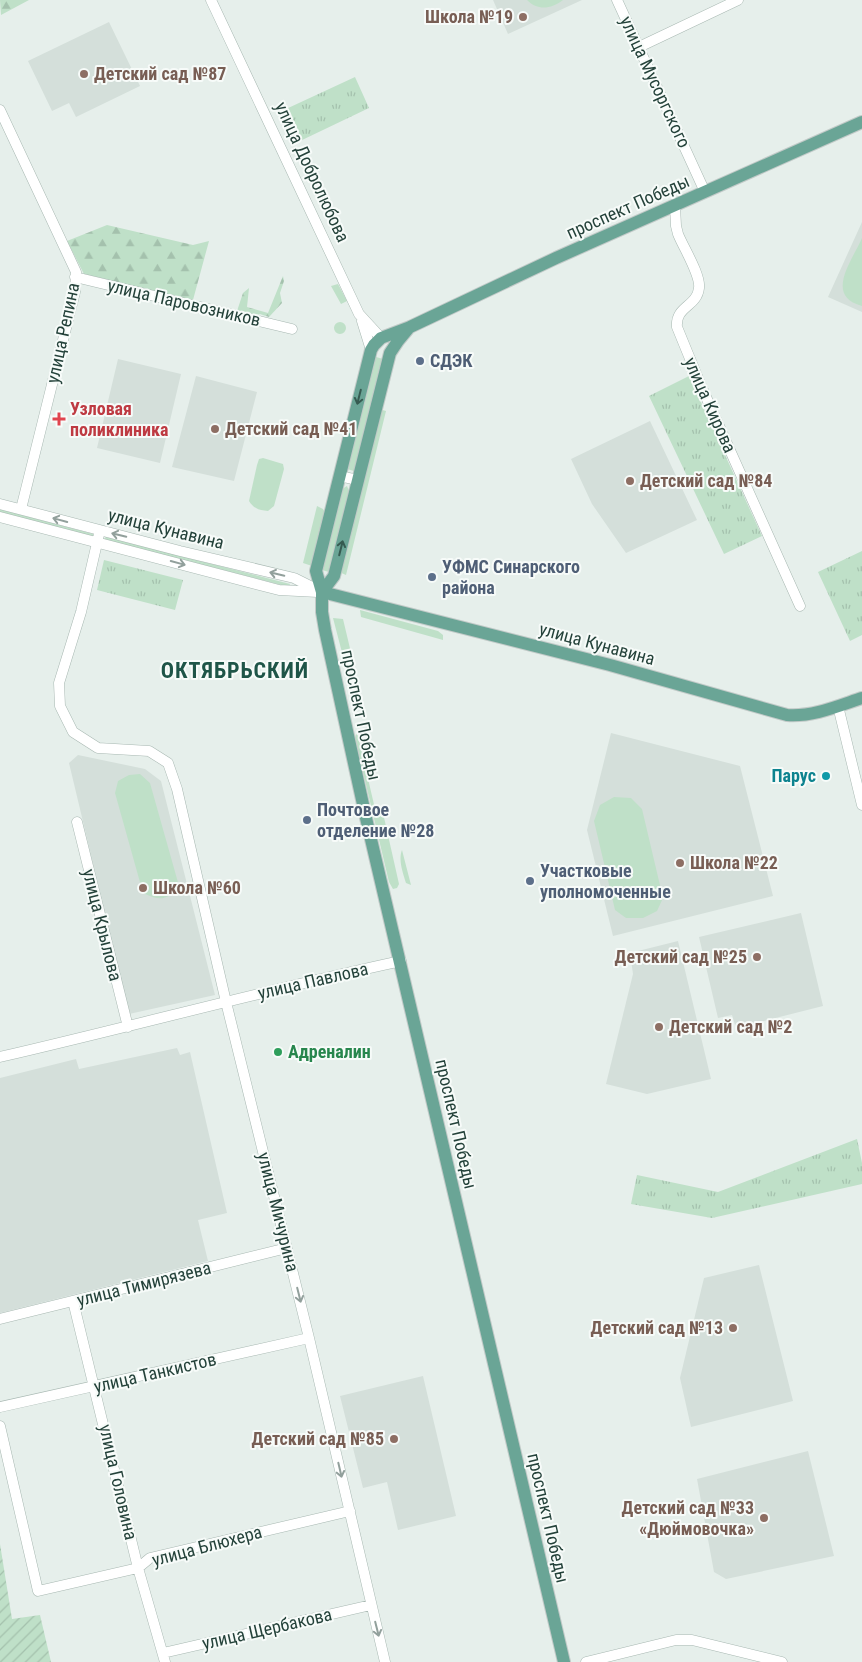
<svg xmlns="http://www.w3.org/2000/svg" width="862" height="1662" font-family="'Roboto Condensed',sans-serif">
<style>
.built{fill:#d4dfda}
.grass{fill:#bfe0c8}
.forest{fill:url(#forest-firs)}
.park{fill:url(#park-tufts)}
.garden{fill:url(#garden-furrows)}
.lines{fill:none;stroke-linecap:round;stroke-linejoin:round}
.minor-casing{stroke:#a8b8b2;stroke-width:11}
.major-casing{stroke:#c2cac8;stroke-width:14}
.minor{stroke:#fff;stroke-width:10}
.major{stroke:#6aa596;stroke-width:12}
.oneway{stroke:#365b51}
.oneway2{stroke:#92a09c}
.education-dot{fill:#8d6e63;stroke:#f7fbf9;stroke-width:2}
.service-dot{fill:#5c6f8a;stroke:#f7fbf9;stroke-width:2}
.health-dot{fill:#e0444e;stroke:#f7fbf9;stroke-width:2}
.culture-dot{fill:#0f9aa8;stroke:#f7fbf9;stroke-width:2}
.leisure-dot{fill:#2e9e5b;stroke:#f7fbf9;stroke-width:2}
.labels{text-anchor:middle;stroke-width:4;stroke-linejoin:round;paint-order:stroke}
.education-label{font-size:18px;font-weight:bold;fill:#785e54;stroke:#f7fbf9;text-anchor:start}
.street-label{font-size:18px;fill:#24423a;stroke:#f7fbf9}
.service-label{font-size:18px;font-weight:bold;fill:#4e5e75;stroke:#f7fbf9;text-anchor:start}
.health-label{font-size:18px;font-weight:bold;fill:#be3a42;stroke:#f7fbf9;text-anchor:start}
.culture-label{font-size:18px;font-weight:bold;fill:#0d838f;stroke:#f7fbf9;text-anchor:end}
.leisure-label{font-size:18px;font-weight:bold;fill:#27864d;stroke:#f7fbf9;text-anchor:start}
.district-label{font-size:22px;font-weight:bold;letter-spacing:1px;fill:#1f5548;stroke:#f7fbf9}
</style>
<defs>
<pattern id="forest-firs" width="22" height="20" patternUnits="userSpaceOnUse" patternTransform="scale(1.25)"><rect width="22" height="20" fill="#bfe0c8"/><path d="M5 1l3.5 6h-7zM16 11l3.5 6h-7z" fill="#a4c1ad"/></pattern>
<pattern id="park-tufts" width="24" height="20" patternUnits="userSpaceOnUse" patternTransform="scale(1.25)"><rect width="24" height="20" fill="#bfe0c8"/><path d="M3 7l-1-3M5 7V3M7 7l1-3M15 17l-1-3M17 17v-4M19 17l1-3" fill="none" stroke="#a4c1ad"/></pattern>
<pattern id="garden-furrows" width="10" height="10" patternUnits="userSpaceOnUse" patternTransform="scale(1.25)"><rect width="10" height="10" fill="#bfe0c8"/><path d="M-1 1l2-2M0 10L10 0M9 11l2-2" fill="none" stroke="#a4c1ad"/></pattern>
</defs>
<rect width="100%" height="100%" fill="#e6efeb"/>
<!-- built -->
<path class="built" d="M493,0H582L508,34Z
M109,22L140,86L76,117L69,103L52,111L28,61Z
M862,222V312L828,297Z
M118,359L181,374L160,463L97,448Z
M196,376L257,392L234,481L172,467Z
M650,421L697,520L626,553L592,504L571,459Z
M611,733L740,766L773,896L613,936L587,830Z
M78,755L145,769L161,781L215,995L129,1014L69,763Z
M801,913L823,1006L736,1028L732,1015L718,1018L699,937Z
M678,941L711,1079L647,1094L606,1084L633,974L630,953Z
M177,1048L180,1055L190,1052L227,1213L198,1220L208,1261L0,1313V1078L76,1059L79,1069Z
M759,1265L793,1401L691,1427L680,1378L704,1278Z
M423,1376L456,1516L398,1530L387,1482L363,1488L340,1396Z
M808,1451L834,1556L726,1579L714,1572L697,1479Z"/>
<!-- grass -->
<path class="grass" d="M527,0H563C551,9 538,11 527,0Z
M862,238V306C824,296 852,261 862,238Z
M338,284L347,301L341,304L331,286Z
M334 328a6 6 0 1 1 12 0a6 6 0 1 1-12 0Z
M376,357L383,359L354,471L347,469Z
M379,409L386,411L346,575L339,572Z
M263,458L283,464L284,469L274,506L268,511C259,510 254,509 249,501L257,465L259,459Z
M347,486L349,491L329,572L322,570L342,489Z
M317,506L323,509L326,514L312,566L303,563Z
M0,509L93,534L94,536L93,537L0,512Z
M106,537L290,584L289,587L106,540L104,539Z
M360,610L438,631L443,635V640L361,617Z
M333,618L343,619L353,661L345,664Z
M356,734L358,736L376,813H383L399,884L397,888L393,889L389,882L355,738Z
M140,774L150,783L179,886C167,901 160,901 143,893L115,793L118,781L129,775Z
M614,797L631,798L642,809L663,898L657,911L643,918H626L615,910L594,821L600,805Z
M402,850L411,885L406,883C403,873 398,860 402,850Z"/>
<!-- forest -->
<path class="forest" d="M0,0H29L1,15Z
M107,225L193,245L209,241L193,300L84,274L67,241Z
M283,276L284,281L280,293L282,303L269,317L260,314L255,316L237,311L243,293L249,288L247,307L268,313Z"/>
<!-- park -->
<path class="park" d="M355,77L369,108L300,141L286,109Z
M689,376L762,536L724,554L649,396Z
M862,551V635L850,641L818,572Z
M104,560L183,580L175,610L97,590Z
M857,1139L862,1163V1184L712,1218L631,1204L637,1175L718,1192Z"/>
<!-- garden -->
<path class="garden" d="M0,1544L12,1619L40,1615L51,1662H0Z"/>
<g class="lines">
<!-- minor casing -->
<g class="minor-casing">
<path id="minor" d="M211,0L359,314L381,338
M617,0L705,192
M639,47L738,0
M0,110L76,272L75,292L21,509
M675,206L676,226L678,234C683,247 701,275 699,288C697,307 675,306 677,327L702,388L800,606
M75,277L292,329
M362,321L371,350
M339,476L358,480
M0,504L180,551L294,578L322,592
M0,517L279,590L318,592
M100,530L81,612L59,683L60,706L73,732L98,748L149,751L168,763L177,789L226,1002L309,1338L385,1662
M838,706L862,805
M77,822L128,1027
M0,1057C134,1026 266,990 401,961
M73,1301L138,1568L165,1662
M0,1319L287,1248
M0,1407L309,1338
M0,1426L38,1591L138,1568L150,1558L350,1511
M163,1653L371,1605
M586,1662L676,1640H692L782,1662"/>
</g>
<!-- major casing -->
<g class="major-casing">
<path id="major" d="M322,592L610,665L787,715C813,717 838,706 862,698
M322,592L334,576L390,353L398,341L408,329
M564,1662L366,818L325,630L322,612V592L316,571L371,350L374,345L381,338L410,327L556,258L862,122"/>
</g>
<!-- minor -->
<use href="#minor" class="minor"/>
<!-- major -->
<use href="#major" class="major"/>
</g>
<!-- one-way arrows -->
<defs><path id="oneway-shaft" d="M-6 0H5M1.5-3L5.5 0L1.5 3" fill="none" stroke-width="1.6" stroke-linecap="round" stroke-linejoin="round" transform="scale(1.25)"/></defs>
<g class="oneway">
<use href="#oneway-shaft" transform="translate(359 397) rotate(104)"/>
<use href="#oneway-shaft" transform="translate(341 548) rotate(-76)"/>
</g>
<g class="oneway2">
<use href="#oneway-shaft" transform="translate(60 520) rotate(-165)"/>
<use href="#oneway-shaft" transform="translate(119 535) rotate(-166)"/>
<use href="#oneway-shaft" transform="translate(178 563) rotate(15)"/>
<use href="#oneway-shaft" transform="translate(277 574) rotate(-167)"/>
<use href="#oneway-shaft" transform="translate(299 1295) rotate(76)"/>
<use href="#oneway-shaft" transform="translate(340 1470) rotate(77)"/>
<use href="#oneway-shaft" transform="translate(377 1629) rotate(76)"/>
</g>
<!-- markers -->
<g class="education-dot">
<circle cx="523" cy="17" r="5"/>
<circle cx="84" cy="74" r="5"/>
<circle cx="215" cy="429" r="5"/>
<circle cx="630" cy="481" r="5"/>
<circle cx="680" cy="863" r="5"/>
<circle cx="143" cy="888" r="5"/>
<circle cx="757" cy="957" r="5"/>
<circle cx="659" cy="1027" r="5"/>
<circle cx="733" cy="1328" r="5"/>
<circle cx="394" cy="1439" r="5"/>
<circle cx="764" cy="1518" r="5"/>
</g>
<g class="service-dot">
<circle cx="420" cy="361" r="5"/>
<circle cx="432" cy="577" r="5"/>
<circle cx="307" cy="820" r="5"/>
<circle cx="530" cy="881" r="5"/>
</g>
<path class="health-dot" d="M56.5 411.5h5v5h5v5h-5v5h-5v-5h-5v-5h5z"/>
<circle class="culture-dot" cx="826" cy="776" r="5"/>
<circle class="leisure-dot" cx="278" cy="1052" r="5"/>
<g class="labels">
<!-- education labels -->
<g class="education-label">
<text x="513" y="23" text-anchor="end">Школа №19</text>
<text x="94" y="80">Детский сад №87</text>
<text x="225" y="435">Детский сад №41</text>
<text x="640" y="487">Детский сад №84</text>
<text x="690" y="869">Школа №22</text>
<text x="153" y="894">Школа №60</text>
<text x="747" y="963" text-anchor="end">Детский сад №25</text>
<text x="669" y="1033">Детский сад №2</text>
<text x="723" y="1334" text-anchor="end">Детский сад №13</text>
<text x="384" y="1445" text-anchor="end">Детский сад №85</text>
<text x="754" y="1514" text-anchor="end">Детский сад №33<tspan x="754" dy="21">«Дюймовочка»</tspan></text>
</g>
<!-- street labels -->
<g class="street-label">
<text transform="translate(655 82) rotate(65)" y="6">улица Мусоргского</text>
<text transform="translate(312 172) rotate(65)" y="6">улица Добролюбова</text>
<text transform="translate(628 207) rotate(-24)" y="6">проспект Победы</text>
<text transform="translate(184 303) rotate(13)" y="6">улица Паровозников</text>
<text transform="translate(63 333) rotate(-78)" y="6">улица Репина</text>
<text transform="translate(710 405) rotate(66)" y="6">улица Кирова</text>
<text transform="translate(166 529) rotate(14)" y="6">улица Кунавина</text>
<text transform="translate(597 644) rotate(15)" y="6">улица Кунавина</text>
<text transform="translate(361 715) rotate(78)" y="6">проспект Победы</text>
<text transform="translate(102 925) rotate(76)" y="6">улица Крылова</text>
<text transform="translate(313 981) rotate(-13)" y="6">улица Павлова</text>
<text transform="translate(456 1124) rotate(77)" y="6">проспект Победы</text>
<text transform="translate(278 1212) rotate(76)" y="6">улица Мичурина</text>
<text transform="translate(144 1284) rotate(-14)" y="6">улица Тимирязева</text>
<text transform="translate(155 1373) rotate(-13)" y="6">улица Танкистов</text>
<text transform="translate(118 1482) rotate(77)" y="6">улица Головина</text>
<text transform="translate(548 1518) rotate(77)" y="6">проспект Победы</text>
<text transform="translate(207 1546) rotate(-15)" y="6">улица Блюхера</text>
<text transform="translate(267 1629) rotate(-13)" y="6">улица Щербакова</text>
</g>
<!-- service labels -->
<g class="service-label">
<text x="430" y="367">СДЭК</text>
<text x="442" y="573">УФМС Синарского<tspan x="442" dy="21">района</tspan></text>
<text x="317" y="816">Почтовое<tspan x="317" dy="21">отделение №28</tspan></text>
<text x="540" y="877">Участковые<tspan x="540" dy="21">уполномоченные</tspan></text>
</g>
<!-- health labels -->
<g class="health-label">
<text x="70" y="415">Узловая<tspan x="70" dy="21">поликлиника</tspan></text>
</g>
<!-- culture labels -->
<g class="culture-label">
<text x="816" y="782">Парус</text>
</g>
<!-- leisure labels -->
<g class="leisure-label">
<text x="288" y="1058">Адреналин</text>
</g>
<!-- district labels -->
<g class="district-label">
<text x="235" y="678">ОКТЯБРЬСКИЙ</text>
</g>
</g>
</svg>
